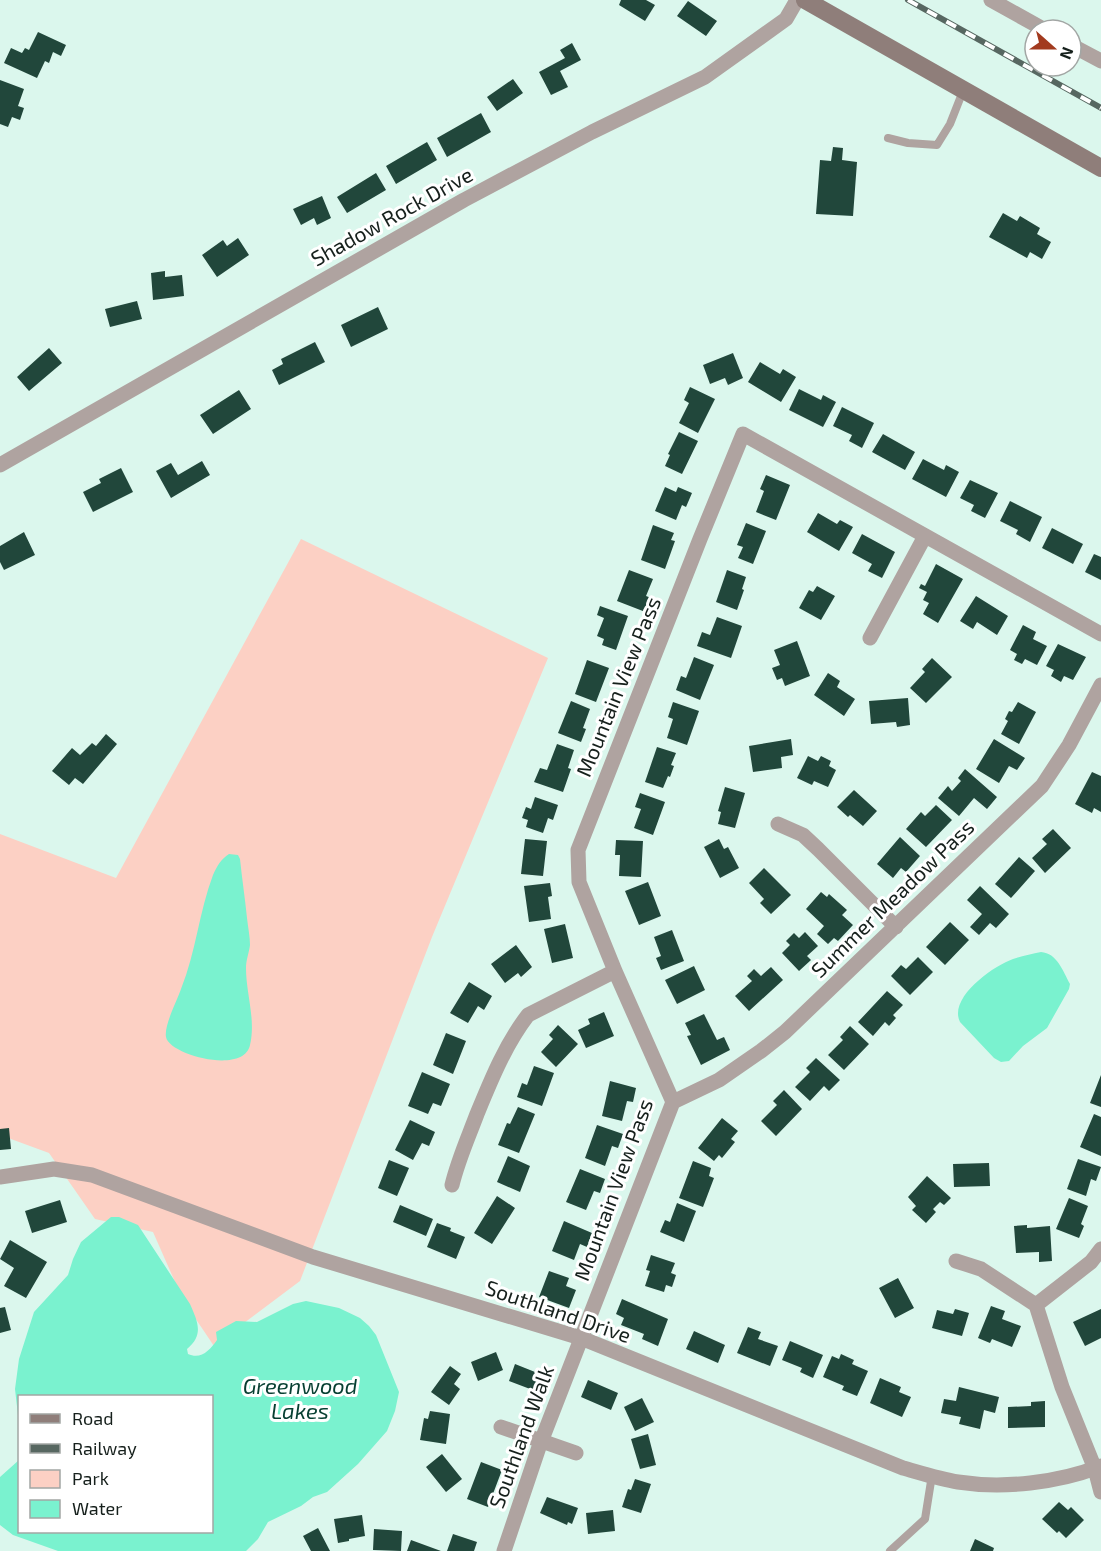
<svg xmlns="http://www.w3.org/2000/svg" width="1101" height="1551" font-family="'Exo 2',sans-serif">
<style>
.green{fill:#fcd0c4}
.water{fill:#7af2cf}
.building{fill:#21473b}
.lines{fill:none;stroke-linecap:round;stroke-linejoin:round}
.service{stroke:#afa3a0;stroke-width:8}
.minor{stroke:#afa3a0;stroke-width:15}
.secondary{stroke:#8f7e7a;stroke-width:18}
.rail-casing{stroke:#576761;stroke-width:6}
.rail{stroke:#fff;stroke-width:4;stroke-dasharray:11;stroke-linecap:butt}
.labels{text-anchor:middle;stroke-width:6;stroke-linejoin:round;paint-order:stroke}
.street-label{font-size:21px;fill:#16201c;stroke:#fff}
.water-label{font-size:22px;font-style:italic;fill:#073f32;stroke:#fff}
</style>
<rect width="100%" height="100%" fill="#dbf7ed"/>
<!-- green -->
<path class="green" d="M301,539L548,658L432,937L300,1281L244,1323L218,1352L183,1300L153,1232L95,1219L49,1153L0,1135V834L116,878Z"/>
<!-- water -->
<path class="water" d="M229,854L238,855L240,859C242,879 245,898 247,918C248,927 250,937 250,945C249,953 246,960 246,968C246,994 256,1019 250,1045C244,1075 169,1055 166,1037C164,1025 177,1001 181,989C196,952 199,912 213,875C217,866 221,859 229,854Z
M1041,952C1057,953 1063,971 1070,984L1069,989L1047,1028L1023,1046L1009,1061L1001,1062L994,1058L960,1022C948,998 993,966 1013,959C1022,956 1032,954 1041,952Z
M111,1217H119L138,1225L190,1304C198,1322 204,1335 187,1349L188,1354C201,1360 210,1350 217,1340L216,1332L236,1321L257,1322L293,1304L306,1301L339,1308L360,1318L369,1326L376,1335L399,1392L395,1411L387,1431L358,1464L327,1492L313,1497L301,1506L268,1522L258,1539L246,1551H58L13,1535L0,1525V1477L19,1460L20,1532H212V1396H20L19,1424L15,1389L19,1359L34,1312L68,1275L73,1259L81,1242Z"/>
<!-- building -->
<path class="building" d="M621,0H646L655,5L645,21L619,5Z
M688,1L717,21L706,36L677,16Z
M38,32L66,45L61,56L53,52L49,63L45,61L37,78L4,63L11,48L22,53L25,48L29,50Z
M572,43L581,60L560,71L568,87L551,95L539,72L565,58L560,50Z
M513,79L523,93L497,111L487,97Z
M0,80L24,89L18,106L24,108L20,120L12,117L8,127L0,124Z
M481,113L491,132L447,157L437,138Z
M427,142L437,160L396,184L386,166Z
M833,147L843,148L842,160L857,162L853,216L816,214L820,160L831,161Z
M376,173L386,190L347,213L337,197Z
M322,196L331,218L317,225L314,218L301,225L293,209Z
M1003,213L1017,221L1020,216L1040,228L1037,234L1051,242L1042,259L1030,252L1027,258L989,237Z
M238,238L249,255L217,277L202,255L223,240L227,246Z
M165,271V277L182,275L184,296L153,300L151,273Z
M137,301L142,319L110,327L105,309Z
M378,307L388,329L351,347L341,325Z
M315,342L325,362L279,385L272,370L283,364L281,359Z
M49,348L62,363L29,391L17,377Z
M733,353L743,378L728,385L725,378L710,384L703,365Z
M760,362L780,374L783,369L796,377L781,402L748,382Z
M690,387L715,399L698,433L679,423L689,403L684,400Z
M799,389L821,400L823,395L836,402L823,427L789,410Z
M239,390L251,409L213,434L200,415Z
M842,407L874,423L862,448L849,441L852,435L833,426Z
M679,432L698,441L682,474L665,466L670,455L668,454Z
M883,434L915,452L905,470L872,452Z
M923,459L944,470L946,465L959,472L946,497L912,479Z
M202,461L210,475L171,498L156,471L171,463L178,475Z
M121,468L133,492L93,512L83,492L101,483L99,479Z
M766,475L790,485L776,520L756,512L764,491L760,489Z
M970,480L998,493L985,518L971,511L974,505L960,498Z
M665,487L676,492L678,487L692,493L686,507L682,505L676,520L655,511Z
M1010,501L1042,517L1030,542L1016,534L1018,530L1000,521Z
M818,513L837,524L840,520L853,527L839,551L807,532Z
M746,523L766,531L753,564L738,558L743,547L737,545Z
M653,525L674,533L671,540L675,541L665,569L641,560Z
M1052,528L1083,544L1073,564L1042,548Z
M24,532L35,555L4,570L0,562V546Z
M862,534L895,552L882,578L868,571L872,564L852,553Z
M1094,554L1101,557V580L1085,572Z
M936,564L963,579L938,623L923,614L929,603L923,600L927,592L919,588L921,584L925,586Z
M629,570L653,579L646,596L654,599L648,613L617,601Z
M727,570L746,577L742,589L744,590L737,610L716,602Z
M817,586L835,596L821,620L799,608L809,590L813,592Z
M976,596L1008,616L997,635L977,622L973,629L960,621Z
M600,606L628,616L616,650L602,645L604,639L597,636L604,618L597,615Z
M717,617L742,626L731,658L697,646L702,632L710,635Z
M1023,625L1036,632L1033,639L1047,646L1037,665L1025,659L1022,664L1014,660L1017,654L1010,650Z
M797,641L810,676L785,686L782,678L777,680L772,668L780,665L774,650Z
M1058,644L1086,657L1073,680L1064,676L1061,682L1051,676L1054,670L1046,666Z
M694,657L714,665L700,700L676,690L681,676L686,678Z
M932,658L952,677L926,703L910,688L925,672L922,669Z
M587,660L609,668L596,702L575,694Z
M828,673L840,681L837,687L855,699L844,716L814,695Z
M908,698L910,725L897,727L896,722L871,724L869,701Z
M571,701L590,709L583,728L586,729L581,742L558,733Z
M673,702L699,711L687,745L667,738L673,719L668,717Z
M1018,702L1036,712L1019,744L1001,734L1008,721L1005,719L1009,711L1012,712Z
M106,734L117,744L83,784L75,778L69,785L52,771L72,748L80,755L92,743L96,746Z
M791,739L793,755L781,757L782,768L753,772L749,746Z
M994,739L1025,758L1017,770L1009,766L999,783L976,769Z
M557,744L574,750L568,768L571,769L563,792L534,782L540,768L547,770Z
M657,747L676,753L671,765L674,766L670,777L668,776L663,788L645,782Z
M808,756L818,761L821,756L831,761L829,766L836,770L828,787L814,781L812,785L797,778Z
M965,769L997,797L987,809L974,798L959,816L938,798L948,786L952,791L961,781L958,778Z
M1092,772L1101,776V812L1094,808L1092,813L1075,804Z
M725,787L745,793L735,828L718,824L721,812L718,811Z
M854,790L877,811L863,826L850,815L848,817L837,807Z
M640,793L665,802L653,835L634,828L641,809L635,807Z
M535,797L558,805L553,820L548,818L543,833L526,827L528,820L522,818L526,807L531,809Z
M936,805L952,820L926,847L906,829L921,812L925,816Z
M1053,829L1071,848L1045,873L1032,858L1047,844L1042,839Z
M900,837L920,856L906,872L901,868L893,878L877,864Z
M525,839L547,841L543,876L521,874Z
M719,839L724,849L728,847L739,868L720,878L704,847Z
M616,840L643,841L641,877L619,876L620,855H615Z
M1019,857L1035,871L1011,898L995,884Z
M764,868L791,895L771,914L760,903L764,899L749,883Z
M648,882L661,916L639,925L625,891Z
M550,883L552,896L548,897L551,919L529,922L524,886Z
M980,886L1009,914L996,928L990,923L979,935L970,927L982,914L967,900Z
M821,892L827,897L829,894L847,910L842,915L853,925L838,941L834,938L828,944L817,934L824,926L806,909Z
M950,922L969,940L945,965L926,947Z
M565,924L573,958L552,963L544,929Z
M672,930L684,961L661,970L656,958L661,956L654,937Z
M805,932L818,946L807,956L811,960L799,971L782,953L790,945L786,941L794,933L799,938Z
M516,945L532,967L521,977L518,973L505,983L491,964Z
M918,957L933,972L910,995L891,976L901,965L906,969Z
M694,966L705,990L677,1004L665,980Z
M771,967L783,980L749,1011L735,996L752,981L747,976L754,969L761,976Z
M469,982L492,996L484,1010L478,1006L468,1023L450,1013Z
M887,991L903,1005L893,1015L896,1018L889,1026L885,1022L873,1036L858,1022Z
M604,1012L614,1036L586,1048L578,1030L590,1024L588,1019Z
M704,1014L717,1040L724,1037L730,1050L701,1065L687,1036L691,1035L685,1023Z
M558,1025L578,1044L556,1067L541,1052L553,1039L549,1035Z
M850,1026L869,1044L844,1070L828,1055L843,1040L840,1037Z
M446,1033L466,1041L453,1074L433,1065Z
M816,1058L840,1080L829,1091L824,1086L810,1101L795,1087L810,1072L806,1068Z
M534,1066L554,1073L542,1106L517,1097L522,1083L527,1085Z
M422,1072L450,1084L441,1106L433,1103L428,1114L408,1106Z
M1101,1075V1107L1090,1103Z
M610,1081L636,1088L633,1102L627,1101L622,1121L602,1116Z
M784,1090L802,1109L776,1136L761,1121L777,1105L773,1101Z
M518,1107L535,1114L519,1153L498,1145L507,1123L510,1124Z
M1094,1114L1101,1117V1156L1080,1147Z
M722,1118L738,1131L731,1139L735,1142L722,1158L719,1155L714,1161L698,1148Z
M410,1120L435,1132L429,1146L422,1143L413,1160L395,1150Z
M597,1125L623,1134L618,1148L612,1146L605,1166L585,1158Z
M9,1128L11,1149L0,1150V1129Z
M508,1156L530,1166L520,1192L497,1182Z
M1078,1159L1101,1167L1096,1181L1091,1179L1086,1196L1067,1189Z
M389,1160L409,1168L397,1196L378,1188Z
M693,1161L711,1168L709,1176L714,1178L703,1207L679,1198Z
M989,1163L990,1186L954,1187L953,1164Z
M580,1169L605,1179L600,1193L594,1191L586,1210L566,1202Z
M927,1176L951,1198L944,1205L940,1202L933,1209L936,1212L926,1223L912,1210L916,1206L908,1197Z
M497,1196L515,1208L492,1244L474,1233Z
M1069,1198L1088,1206L1081,1224L1084,1226L1079,1238L1056,1229Z
M60,1200L67,1222L32,1233L25,1211Z
M677,1203L696,1211L684,1242L660,1232L665,1220L670,1222Z
M400,1205L433,1219L426,1236L393,1222Z
M564,1221L592,1233L587,1247L580,1244L574,1260L552,1251Z
M437,1223L451,1228L450,1231L465,1237L456,1259L427,1247Z
M1027,1225V1228L1050,1226L1052,1261L1039,1262V1252L1016,1253L1014,1226Z
M10,1240L47,1262L26,1298L4,1286L14,1268L0,1259Z
M651,1255L675,1263L671,1273L676,1275L672,1287L666,1285L664,1292L645,1286L650,1271L646,1270Z
M549,1271L569,1278L566,1286L576,1290L569,1308L539,1297Z
M898,1278L914,1308L895,1318L879,1288Z
M622,1299L668,1319L658,1346L642,1339L644,1334L621,1325L624,1318L616,1314Z
M991,1306L1005,1311L1002,1319L1021,1326L1012,1347L992,1339L990,1343L978,1338Z
M5,1307L11,1330L0,1333V1308Z
M955,1309L969,1313L962,1336L932,1328L937,1310L953,1314Z
M1101,1309V1338L1085,1346L1073,1322Z
M748,1327L761,1332L758,1339L778,1346L770,1366L737,1353Z
M694,1331L725,1345L718,1363L686,1349Z
M790,1341L823,1355L813,1378L800,1372L802,1368L782,1360Z
M496,1352L503,1370L478,1381L471,1362Z
M841,1354L854,1360L852,1364L868,1371L857,1396L842,1390L844,1386L823,1377L832,1356L839,1359Z
M515,1364L545,1376L538,1392L509,1381Z
M450,1366L461,1374L454,1384L460,1389L449,1405L431,1392Z
M880,1378L901,1387L899,1392L911,1397L902,1417L870,1403Z
M588,1380L618,1393L611,1410L581,1397Z
M959,1387L999,1397L995,1413L984,1410L980,1429L959,1424L961,1417L941,1413L944,1399L956,1401Z
M642,1398L654,1422L635,1431L624,1407Z
M1045,1401V1427L1008,1428V1407L1031,1406V1402Z
M430,1411L450,1414L446,1444L420,1440L424,1418L428,1419Z
M648,1434L656,1465L640,1469L631,1439Z
M442,1454L462,1479L446,1492L426,1467Z
M481,1462L502,1470L488,1507L467,1499Z
M635,1479L651,1484L641,1513L622,1507L628,1489L631,1490Z
M547,1497L578,1508L572,1524L568,1522L567,1525L540,1513Z
M1059,1502L1068,1510L1071,1507L1084,1520L1066,1538L1059,1531L1057,1533L1042,1519Z
M613,1510L615,1531L588,1534L586,1513Z
M362,1515L365,1536L349,1539V1541L338,1543L334,1519Z
M318,1528L330,1551H311L303,1536Z
M374,1529L402,1531L401,1551L373,1550Z
M453,1534L477,1542L474,1551H447Z
M975,1539L994,1548L993,1551H970Z
M411,1540L441,1551H407Z"/>
<g class="lines">
<!-- service -->
<path class="service" d="M888,138L908,143L937,145L950,124L963,91
M890,1551L925,1519L932,1475"/>
<!-- minor -->
<path class="minor" d="M991,0L1045,30
M1071,45L1101,61
M0,465L464,200L592,132L705,77L786,19L797,0
M870,638L925,536
M778,824L803,835L818,849L896,927
M673,1102L719,1080L761,1051L785,1032L1042,786L1069,745L1101,685
M0,1177L54,1169L92,1175L313,1257L581,1338L903,1468C921,1473 940,1479 958,1482C1003,1489 1058,1483 1101,1466
M452,1185C458,1160 468,1138 477,1114C491,1080 505,1045 528,1015L615,971
M956,1261L981,1269L1036,1305L1062,1387L1095,1469L1101,1492
M1036,1305L1091,1262L1101,1249
M501,1427L576,1453
M504,1551L539,1447L673,1102L615,971L579,882L578,850L700,539L743,434L1101,634"/>
<!-- secondary -->
<path class="secondary" d="M805,0L1101,168"/>
<!-- rail casing -->
<g class="rail-casing">
<path id="rail" d="M908,0L1101,108"/>
</g>
<!-- rail -->
<use href="#rail" class="rail"/>
</g>
<g class="labels">
<!-- street labels -->
<g class="street-label">
<text transform="translate(392 217) rotate(-29)" y="7">Shadow Rock Drive</text>
<text transform="translate(619 687) rotate(-68)" y="7">Mountain View Pass</text>
<text transform="translate(893 899) rotate(-44)" y="7">Summer Meadow Pass</text>
<text transform="translate(614 1190) rotate(-70)" y="7">Mountain View Pass</text>
<text transform="translate(558 1312) rotate(19)" y="7">Southland Drive</text>
<text transform="translate(522 1437) rotate(-70)" y="7">Southland Walk</text>
</g>
<!-- water labels -->
<g class="water-label">
<text x="300" y="1394">Greenwood<tspan x="300" dy="25">Lakes</tspan></text>
</g>
</g>
<!-- legend -->
<rect x="18" y="1395" width="195" height="138" fill="#ffffff" stroke="#a2a6a4" stroke-width="1.5"/>
<rect x="30" y="1414" width="30" height="9" fill="#8f7e7a" stroke="#a2a6a4" stroke-width="1.5"/>
<text x="72" y="1425" font-size="18" fill="#16201c">Road</text>
<rect x="30" y="1444" width="30" height="9" fill="#576761" stroke="#a2a6a4" stroke-width="1.5"/>
<text x="72" y="1455" font-size="18" fill="#16201c">Railway</text>
<rect x="30" y="1470" width="30" height="18" fill="#fcd0c4" stroke="#a2a6a4" stroke-width="1.5"/>
<text x="72" y="1485" font-size="18" fill="#16201c">Park</text>
<rect x="30" y="1500" width="30" height="18" fill="#7af2cf" stroke="#a2a6a4" stroke-width="1.5"/>
<text x="72" y="1515" font-size="18" fill="#16201c">Water</text>
<!-- north arrow -->
<g transform="translate(1053 48) rotate(111)"><circle r="28" fill="#ffffff" stroke="#a2a6a4" stroke-width="1.5"/>
<path d="M0-4.5L10 22L0 15L-10 22Z" fill="#a23a1f"/>
<text y="-9" font-size="16" font-weight="bold" text-anchor="middle" fill="#16201c">N</text>
</g>
</svg>
